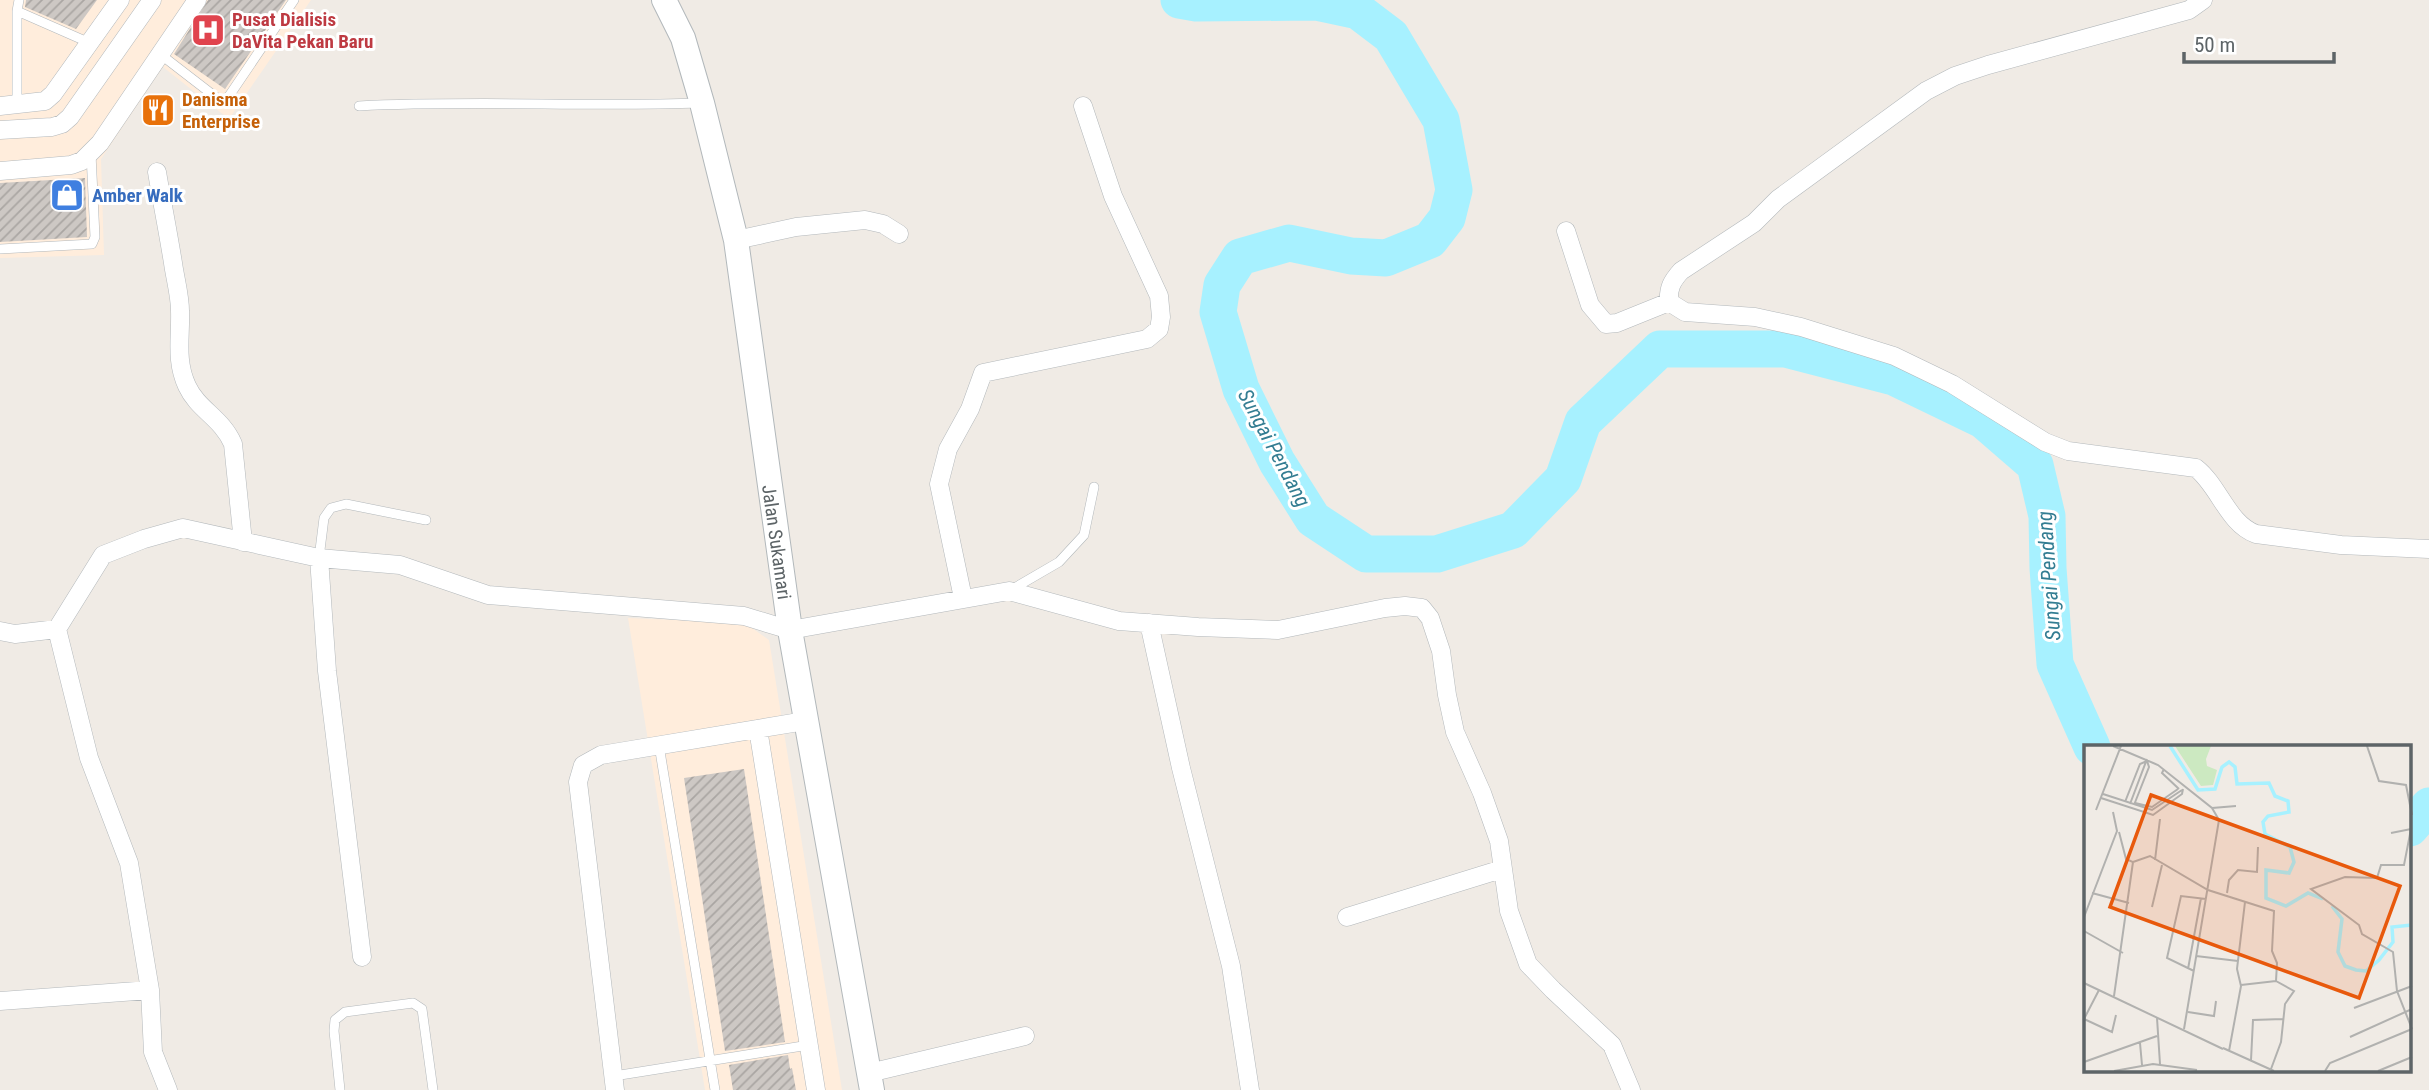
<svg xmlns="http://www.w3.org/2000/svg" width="2429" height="1090" font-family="'Roboto Condensed',sans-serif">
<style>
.commercial{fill:#ffeddc}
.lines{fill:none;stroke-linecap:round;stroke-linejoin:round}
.river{stroke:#a7f1ff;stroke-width:37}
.building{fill:url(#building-hatch)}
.lane-casing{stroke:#b3b8bb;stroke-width:10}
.street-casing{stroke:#b3b8bb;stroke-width:19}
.secondary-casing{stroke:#b2b8bb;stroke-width:26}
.lane{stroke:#fff;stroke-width:9}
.street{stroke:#fff;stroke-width:18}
.secondary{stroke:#fff;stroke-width:24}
.labels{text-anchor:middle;stroke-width:6;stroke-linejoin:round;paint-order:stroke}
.health-label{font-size:19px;font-weight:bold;fill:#be3a42;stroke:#fff;text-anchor:start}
.food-label{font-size:19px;font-weight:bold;fill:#c56008;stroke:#fff;text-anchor:start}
.shop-label{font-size:19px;font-weight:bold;fill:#366cbe;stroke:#fff;text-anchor:start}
.street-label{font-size:19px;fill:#5d6467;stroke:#fff}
.water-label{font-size:21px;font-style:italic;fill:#337d92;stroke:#fff}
.inset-river{fill:none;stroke:#a7f1ff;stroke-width:3.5}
.inset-road{fill:none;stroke:#b1b1af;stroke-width:2}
.view{fill:#e8590c;fill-opacity:0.15;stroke:#e8590c;stroke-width:3.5}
.inset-edge{fill:none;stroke:#5d6467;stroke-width:3.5}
</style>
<defs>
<pattern id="building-hatch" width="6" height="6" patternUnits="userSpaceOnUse" patternTransform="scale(1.75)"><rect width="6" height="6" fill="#cdc8c4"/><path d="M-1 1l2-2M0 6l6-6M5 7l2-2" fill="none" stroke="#aaa6a3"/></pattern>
</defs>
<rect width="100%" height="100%" fill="#f0ebe5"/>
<!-- commercial -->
<path class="commercial" d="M0,0H311L229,119L163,67L101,159L104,255L0,258Z
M628,618L745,623L769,640L842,1090H705Z"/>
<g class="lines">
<!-- river -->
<path class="river" d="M1179,0L1196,3L1316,2L1358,11L1391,36L1441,120L1454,190L1447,218L1430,240L1386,258L1351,256L1289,243L1240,257L1222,285L1218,312L1241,389L1277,462L1313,519L1366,554H1437L1513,530L1563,479L1583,422L1660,349H1786L1894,377L1983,420L2035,465L2047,516L2048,568L2055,664L2092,747
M2410,828L2429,806"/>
</g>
<!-- building -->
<path class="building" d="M26,0H97L76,29L25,7Z
M208,0H286L225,89L174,54Z
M85,178L87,237L0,242V183Z
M744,769L785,1042L725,1051L684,778Z
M788,1055L790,1069L792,1068L796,1090H733L729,1065Z"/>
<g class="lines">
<!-- lane casing -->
<g class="lane-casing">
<path id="lane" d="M17,11L90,43
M160,54L217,98L224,100L229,96L294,0
M17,105V11L19,0
M359,106C473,100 586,107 700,103
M0,249L92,244L95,237L91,154
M319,558L324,518L331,508L346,504L426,520
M1011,590L1059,562L1084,535L1094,487
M659,745L715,1090
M614,1076L809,1045
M340,1090L334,1031L335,1020L345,1012L413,1003L422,1009L433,1090"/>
</g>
<!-- street casing -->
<g class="street-casing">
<path id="street" d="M2203,0L2189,10L1988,65L1955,76L1926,91L1778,199L1754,223L1681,271C1672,281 1668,288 1669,302L1685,312L1755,317L1801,327L1894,356L1952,384L2045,442L2068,451L2196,468C2219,486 2228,524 2256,534L2341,545L2429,549
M0,106L45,101L53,94L120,0
M0,130L52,127L62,124L70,117L152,0
M0,171L71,165L82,161L100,143L197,0
M157,172C162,202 168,232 173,263C175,278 180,295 180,311C181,337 175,360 187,386C198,410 222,418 233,444L243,542
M1566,231L1590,305L1606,324L1617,323L1669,302
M736,240L796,227L865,220L883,224L899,234
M319,558L327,671L362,957
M963,598L939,484L948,449L970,409L983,373L1147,339L1159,329L1161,317L1159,296L1113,196L1083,106
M1149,623L1181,768L1231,966L1250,1090
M57,629L103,555L144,539L183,528L319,558L400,565L488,595L744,616L790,630L1009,591L1119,621L1198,627L1278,630L1385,608L1405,606L1422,608L1430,618L1441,651L1447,695L1455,732L1482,793L1499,841L1509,911L1528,964L1553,990L1612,1045L1631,1090
M0,631L15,634L57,629L89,758L129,863L150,990L153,1052L168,1090
M758,729L816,1090
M1347,917L1502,869
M0,1001L150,990
M869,1073L1025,1036
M615,1090L578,782L583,765L601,755L805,721"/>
</g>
<!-- secondary casing -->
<g class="secondary-casing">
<path id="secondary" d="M664,0L683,38L702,103L736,240L790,630L872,1090"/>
</g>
<!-- lane -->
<use href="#lane" class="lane"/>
<!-- street -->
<use href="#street" class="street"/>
<!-- secondary -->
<use href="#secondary" class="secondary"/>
</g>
<!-- icons -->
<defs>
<g id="hospital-square" transform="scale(1.75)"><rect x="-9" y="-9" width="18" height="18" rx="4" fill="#e0444e" stroke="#fff"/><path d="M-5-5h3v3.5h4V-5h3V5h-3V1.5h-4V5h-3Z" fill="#fff"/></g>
<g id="restaurant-square" transform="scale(1.75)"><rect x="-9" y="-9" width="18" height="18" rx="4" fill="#e8710a" stroke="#fff"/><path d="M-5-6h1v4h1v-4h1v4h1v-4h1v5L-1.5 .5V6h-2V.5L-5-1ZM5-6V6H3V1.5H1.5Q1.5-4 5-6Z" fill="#fff"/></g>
<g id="shop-square" transform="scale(1.75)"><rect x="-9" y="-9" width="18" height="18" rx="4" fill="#3f7fe0" stroke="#fff"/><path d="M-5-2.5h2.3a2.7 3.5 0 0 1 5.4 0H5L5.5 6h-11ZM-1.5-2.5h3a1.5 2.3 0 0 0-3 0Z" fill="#fff"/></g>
</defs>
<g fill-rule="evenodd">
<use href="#hospital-square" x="208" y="30"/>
<use href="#restaurant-square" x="158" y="110"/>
<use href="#shop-square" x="67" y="195"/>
</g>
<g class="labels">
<!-- health labels -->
<g class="health-label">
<text x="232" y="26">Pusat Dialisis<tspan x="232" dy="22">DaVita Pekan Baru</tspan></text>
</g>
<!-- food labels -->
<g class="food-label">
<text x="182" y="106">Danisma<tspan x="182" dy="22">Enterprise</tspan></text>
</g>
<!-- shop labels -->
<g class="shop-label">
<text x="92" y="202">Amber Walk</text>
</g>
<!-- street labels -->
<g class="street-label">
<text transform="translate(777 542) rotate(82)" y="7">Jalan Sukamari</text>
</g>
<!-- water labels -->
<g class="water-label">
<text transform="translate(1274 448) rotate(62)" y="7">Sungai Pendang</text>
<text transform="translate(2049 576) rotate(-94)" y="7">Sungai Pendang</text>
</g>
</g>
<!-- overview -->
<g transform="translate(2084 745)">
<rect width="327" height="327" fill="#f0ebe5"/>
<path d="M91,1H127L122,14L123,21L133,25L129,40L117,41Z" fill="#cce9c1"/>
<path class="inset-river" d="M86,1L114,45L131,44L138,22L145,17L151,22L153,39L185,38L191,51L204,56L205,67L184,71L179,77L181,89L206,102L210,117L205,128L182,125V153L202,161L224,148L239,154M248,161L258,174L254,207L261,221L272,225L282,226L295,215L309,197L308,182L328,180"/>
<path class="inset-road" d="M29,1L74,20L128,63L135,75L100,284M283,1L295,36L322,40L328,70M80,24L78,28L95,44M19,49L68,65L98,45M17,53L69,70L98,49L99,44M41,57L56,19L63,16M51,58L68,62L94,44M46,59L63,14M50,60L65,22L63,16M128,63L152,61M12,65L37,1M307,88L327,84L320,120H297L293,133L261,132L227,144L275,180L278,189L309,207L313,246L328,284M71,115L76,74M49,117L66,111L124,145L190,166L188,206L193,218L192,236L210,246L201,259L197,297L187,324M8,148L45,158M143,148L145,135L154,125L173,127L174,102M68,162L78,120M0,172L33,86L29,67M0,186L39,208M112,211L154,216M104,224L117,153M110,226L83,213L97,151L122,154M0,238L139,304M157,240L192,236M15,245L0,274L28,287L32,270M30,251L49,117L42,114L35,87M270,263L328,241M104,267L130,271L132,256M73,273L76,319M266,292L328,264M56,298L58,320M139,303L190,326M145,306L157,241L153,224L161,157M167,315L169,275L199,274M0,317L73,291M30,326L69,319L113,325M241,326L246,318L328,284M294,326L328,312"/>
<path class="view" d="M67,50L316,141L275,253L26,162Z"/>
<rect width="327" height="327" class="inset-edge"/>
</g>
<!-- scale -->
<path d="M2184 52v10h150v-10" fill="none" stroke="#5d6467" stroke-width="3.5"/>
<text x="2194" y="52" font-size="21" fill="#5d6467" stroke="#ffffff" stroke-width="5" paint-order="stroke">50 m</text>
</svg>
